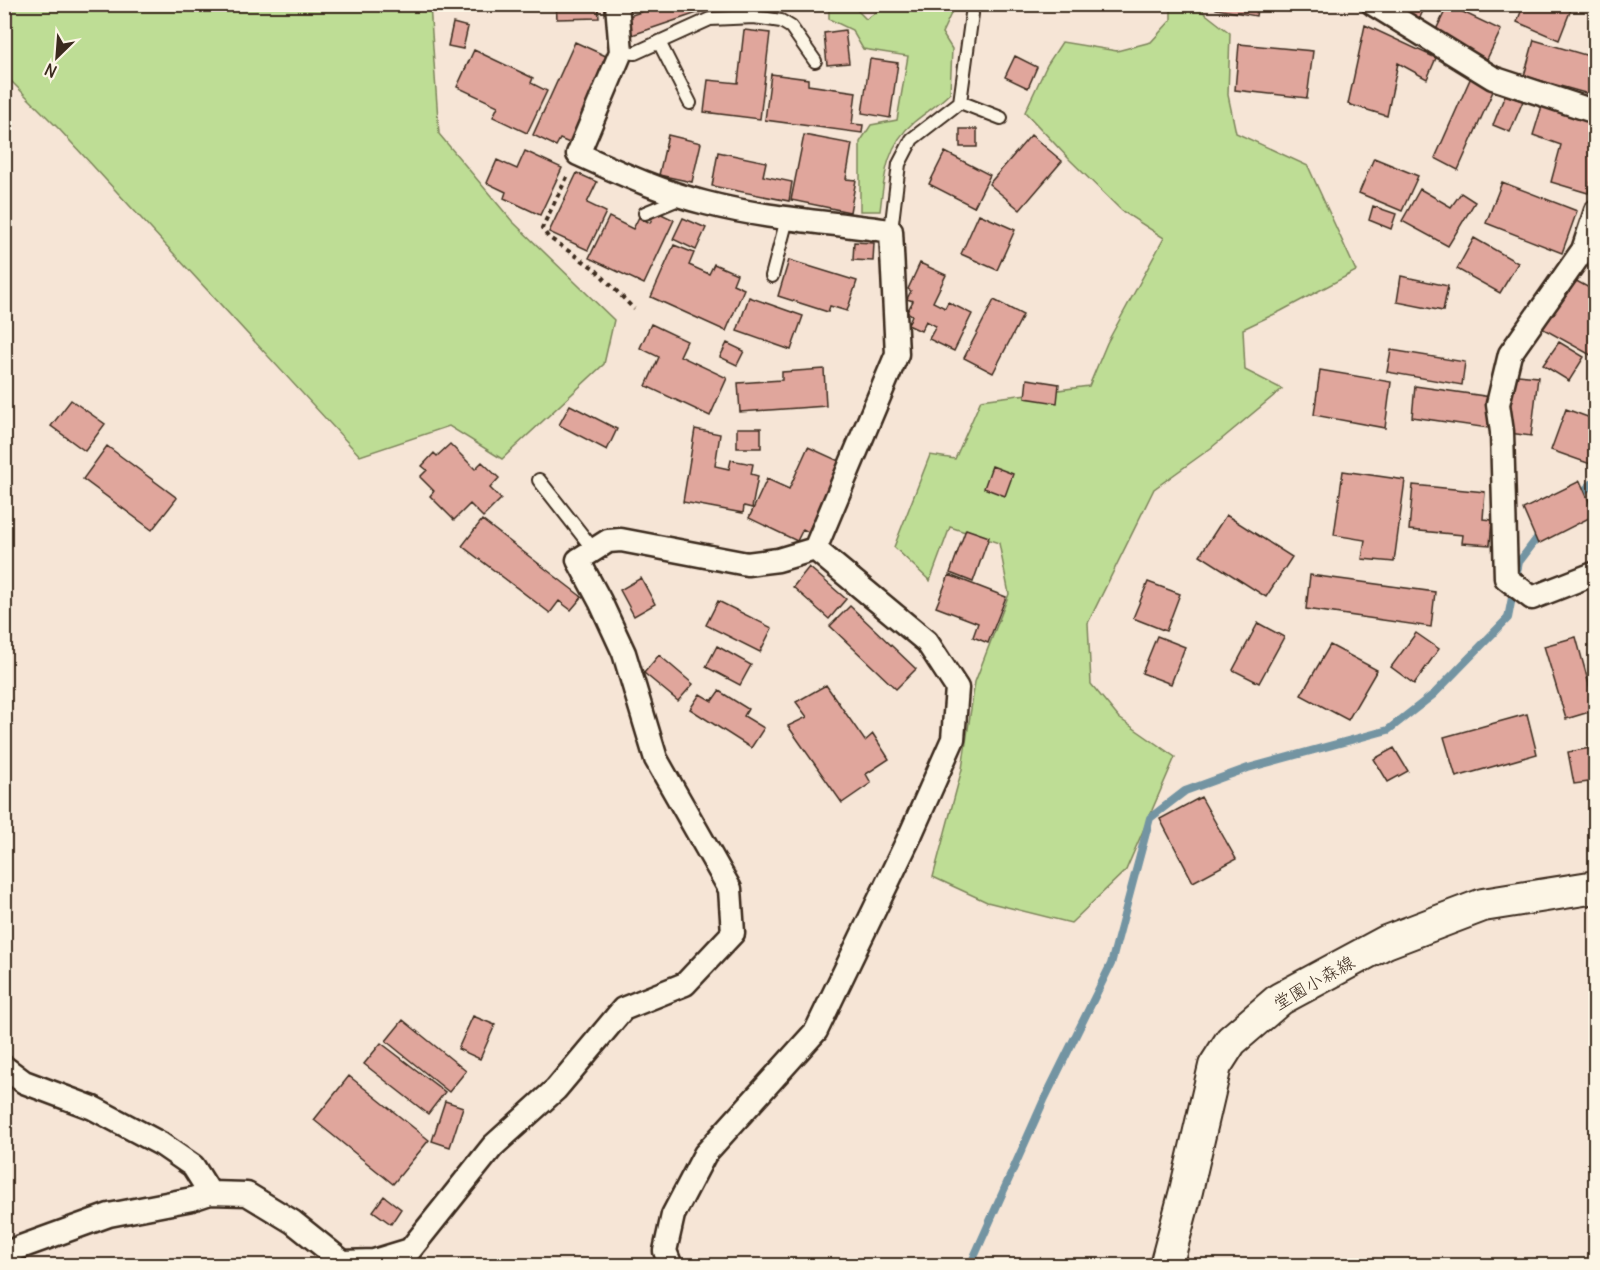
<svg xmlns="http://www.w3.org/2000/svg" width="1600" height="1270" font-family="Delius,'Klee One',sans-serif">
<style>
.green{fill:#bedd95;stroke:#7c845a;stroke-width:1.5}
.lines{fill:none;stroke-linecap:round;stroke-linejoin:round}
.stream{stroke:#7394a2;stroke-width:8}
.building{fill:#e0a69c;stroke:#3b2a1e;stroke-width:1.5}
.service-casing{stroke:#3b2a1e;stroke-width:16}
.minor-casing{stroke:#3b2a1e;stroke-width:27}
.secondary-casing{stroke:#3b2a1e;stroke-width:36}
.path{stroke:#3b2a1e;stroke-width:4;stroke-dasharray:4.5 4.5;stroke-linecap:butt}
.service{stroke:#fcf5e5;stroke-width:12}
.minor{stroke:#fcf5e5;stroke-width:22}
.secondary{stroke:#fcf5e5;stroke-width:32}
.labels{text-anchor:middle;stroke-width:4.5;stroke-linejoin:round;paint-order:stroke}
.street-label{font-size:18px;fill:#3b2a1e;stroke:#fcf5e5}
</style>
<rect width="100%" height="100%" fill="#f6e5d6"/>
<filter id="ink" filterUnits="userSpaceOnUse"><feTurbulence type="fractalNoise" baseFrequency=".0167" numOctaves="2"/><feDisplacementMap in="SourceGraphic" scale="12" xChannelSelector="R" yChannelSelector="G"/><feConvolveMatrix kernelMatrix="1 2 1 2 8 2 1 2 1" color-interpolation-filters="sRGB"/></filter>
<g filter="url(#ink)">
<!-- green -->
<path class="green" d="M4,5H430L439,134L512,221L614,320L604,364L502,459L449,426L360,456L59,129L5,75Z
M829,5H852L866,19L887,5H955L942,33L952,49L950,93C938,105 926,112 914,122C886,145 884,178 880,211H860V142L871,125L897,120L908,56L863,49L852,30L829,19Z
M1171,5H1204L1203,12L1230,33L1228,95L1236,133L1308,166L1356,271L1281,311L1243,329L1245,370L1282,389L1211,448L1154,489L1088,623L1091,684L1119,718L1175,757L1126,870L1071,923L987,902L933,877L962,769L975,682L1009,594L999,543L950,527L930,581L894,547L930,455L955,459L981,400L1089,386L1107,343L1164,238L1122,211L1070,160L1025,112L1047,65L1062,42L1117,51L1151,42L1171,20Z"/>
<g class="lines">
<!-- stream -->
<path class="stream" d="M1576,498L1596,480
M970,1266L1044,1100L1111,964L1150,818L1185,791L1248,768L1388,730L1434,694L1508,618L1519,562L1541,533"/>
</g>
<!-- building -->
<path class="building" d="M477,4H509V9L477,7Z
M556,4H602V6H598L599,18L557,19Z
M664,4H697L700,12L632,35L626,17Z
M705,4H752V6L705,10Z
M1217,4H1258L1256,16L1216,9Z
M1383,4H1426L1418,22Z
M1524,4H1573L1559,40L1517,22Z
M1448,5L1501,30L1487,59L1434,34Z
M453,23L468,27L463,49L448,46Z
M1365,25L1436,58L1427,79L1398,63L1387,116L1348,104Z
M744,30L770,33L760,119L704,112L708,80L738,83Z
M845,30L849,63L827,65L824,33Z
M1534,40L1596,58V96L1524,76Z
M575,42L608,57L574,145L560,139L556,146L533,135Z
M1239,44L1313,51L1307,98L1235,90Z
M474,50L533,78L531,83L547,91L527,133L493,117L498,106L457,87Z
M1015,56L1037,67L1028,88L1005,77Z
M870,59L898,63L890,118L862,113Z
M771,74L808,79V85L856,92L852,124L863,125L862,133L765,120Z
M1471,77L1494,89L1458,170L1435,158Z
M1505,95L1523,101L1510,132L1493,125Z
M1542,106L1596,122V166L1588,193L1551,182L1561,145L1533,135Z
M960,129H977V147H960Z
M668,135L701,143L692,182L659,175Z
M804,135L852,144L846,179L856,180L850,212L791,200Z
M1031,135L1062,161L1020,210L989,184Z
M525,151L562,168L540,215L504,198L506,192L487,183L497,160L517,169Z
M718,152L766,162L763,176L792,182L789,201L712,186Z
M945,152L990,175L974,207L929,184Z
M1374,158L1418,176L1402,211L1359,193Z
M577,173L597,182L587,203L606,212L588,250L549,232Z
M1502,182L1577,211L1562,253L1486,223Z
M1420,189L1451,207L1461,193L1475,202L1448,246L1402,221Z
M1373,206L1396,214L1391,229L1369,220Z
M655,211L674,220L644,284L589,258L609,217L633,229L639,217L650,223Z
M979,214L1015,230L997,270L961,254Z
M683,218L706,228L696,250L673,239Z
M1474,238L1518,263L1500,293L1457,269Z
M854,242L874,243L873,261L853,260Z
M674,245L694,253L689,265L709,274L714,264L737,274L733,284L744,289L726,331L651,297Z
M1596,250V271L1588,267Z
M789,260L857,281L847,311L830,306L828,312L778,296Z
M920,263L946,275L933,302L945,308L948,302L972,314L954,351L929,339L936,326L926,321L921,331L908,325L912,315L907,312L913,301L907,299L911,291L908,289Z
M1401,276L1448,286L1443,311L1397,302Z
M1569,277L1595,291L1589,302L1596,306V358L1540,327Z
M749,297L803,316L791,350L737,331Z
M994,300L1023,315L993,373L964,358Z
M651,324L687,341L680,356L727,378L710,416L646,386L659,357L640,348Z
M1559,342L1584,357L1569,381L1543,365Z
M727,343L744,351L737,365L720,357Z
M1391,350L1465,362L1462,385L1387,372Z
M824,369L826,406L740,412L738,383L782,380V372Z
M1320,370L1391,382L1385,428L1314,415Z
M1508,374L1538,377L1531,436L1502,432Z
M1027,379L1059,384L1057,403L1025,398Z
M1415,386L1491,397L1488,428L1412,417Z
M71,400L105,424L85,451L51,426Z
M570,405L617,429L607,450L559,425Z
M1566,409L1596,420V466L1551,450Z
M737,428H761V448H737Z
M695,429L720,434L715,466L729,469L731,460L753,464L751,474L758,476L752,508L744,506L743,513L683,502Z
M450,444L475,469L482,462L499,478L490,488L501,499L483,517L470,504L454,520L430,496L434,491L420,477L427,470L422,466L434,453L437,456Z
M107,446L177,498L152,530L83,479Z
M808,447L841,462L808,532L803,529L797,541L749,518L767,479L789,489Z
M992,466L1013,474L1005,496L984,488Z
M1343,471L1405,480L1394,562L1362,559L1365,540L1334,535Z
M1580,481L1595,515L1538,544L1523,509Z
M1413,485L1485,492L1483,519L1492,520L1490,545L1462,543L1463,535L1409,530Z
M1226,515L1292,557L1266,597L1200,555Z
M482,520L582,597L571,610L559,601L550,613L462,546Z
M966,529L989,537L973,582L950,573Z
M809,567L846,599L829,619L793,587Z
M949,575L1006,597L988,643L973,637L978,623L936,607Z
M1310,575L1435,592L1431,627L1306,609Z
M641,578L655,604L634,616L620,590Z
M1148,582L1180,594L1166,631L1133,618Z
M718,601L772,628L760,652L706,625Z
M850,606L916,669L896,689L830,626Z
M1258,623L1284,637L1259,683L1233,670Z
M1416,633L1439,649L1414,684L1391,667Z
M1157,636L1185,647L1171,684L1142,673Z
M1576,637L1596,710L1566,719L1544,646Z
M1330,645L1377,670L1348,720L1301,695Z
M717,646L751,665L740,685L706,667Z
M659,655L693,684L678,701L644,673Z
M826,685L865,741L873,734L889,759L866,774L871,783L842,803L788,726L807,717L796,702Z
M719,691L748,709L744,716L764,728L751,748L690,709L700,694L712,701Z
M1527,714L1537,754L1456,777L1444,737Z
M1596,747V781L1574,784L1568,752Z
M1394,748L1408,771L1388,782L1374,759Z
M1201,797L1236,859L1193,882L1160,819Z
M473,1016L495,1025L480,1059L458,1049Z
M403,1020L466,1071L449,1092L386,1041Z
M381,1043L445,1092L428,1114L364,1064Z
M349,1076L429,1140L393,1184L314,1120Z
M445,1101L463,1107L450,1147L432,1141Z
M384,1196L401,1209L391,1224L373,1211Z"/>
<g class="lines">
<!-- service casing -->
<g class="service-casing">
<path id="service" d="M659,42L690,103
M621,52L635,53L710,19L754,17L781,21L791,27L815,61
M960,102L972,14
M645,213L681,198
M891,231L899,164L912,139L960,102L1001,118
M772,276L787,219
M539,480L593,549"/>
</g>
<!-- minor casing -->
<g class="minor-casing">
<path id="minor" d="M617,4L621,52L578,154C620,173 661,192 706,203C767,219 830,222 891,231L897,354L815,549
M1373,4L1493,78L1596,112
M1596,211L1583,250L1510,354L1498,404L1502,432L1506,578L1532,598L1596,573
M4,1067L24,1082L93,1108L161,1144L193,1166L210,1193
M4,1256L18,1248L109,1215L192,1199L210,1193L247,1194L293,1222L343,1262L374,1261L410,1250L493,1146L556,1089L623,1009L685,984L733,933L730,889L656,759L624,653L600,601L578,560L608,541L621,540L747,564L778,560L815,549
M671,1266L665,1251L673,1215L705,1154L816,1031L909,838L953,739L957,688L927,642L815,549"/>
</g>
<!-- secondary casing -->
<g class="secondary-casing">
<path id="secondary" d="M1166,1266L1186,1191L1215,1066L1231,1041L1280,999L1386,942L1483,905L1596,887"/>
</g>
<!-- path -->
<path class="path" d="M567,177L542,228L548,237L595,269L634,309"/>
<!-- service -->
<use href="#service" class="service"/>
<!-- minor -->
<use href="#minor" class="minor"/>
<!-- secondary -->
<use href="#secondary" class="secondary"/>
</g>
</g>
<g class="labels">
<!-- street labels -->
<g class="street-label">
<text transform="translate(1314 983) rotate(-30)" y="6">堂園小森線</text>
</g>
</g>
<!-- margin -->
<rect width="1600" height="1270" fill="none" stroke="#fcf5e5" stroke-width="24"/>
<rect x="12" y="12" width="1576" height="1246" fill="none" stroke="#3b2a1e" stroke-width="2" filter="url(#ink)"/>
<!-- north arrow -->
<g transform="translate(57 57) rotate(205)" stroke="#fcf5e5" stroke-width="4.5" paint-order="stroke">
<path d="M0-4.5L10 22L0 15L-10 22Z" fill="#3b2a1e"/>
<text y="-9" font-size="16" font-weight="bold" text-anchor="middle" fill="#3b2a1e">N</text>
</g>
</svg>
